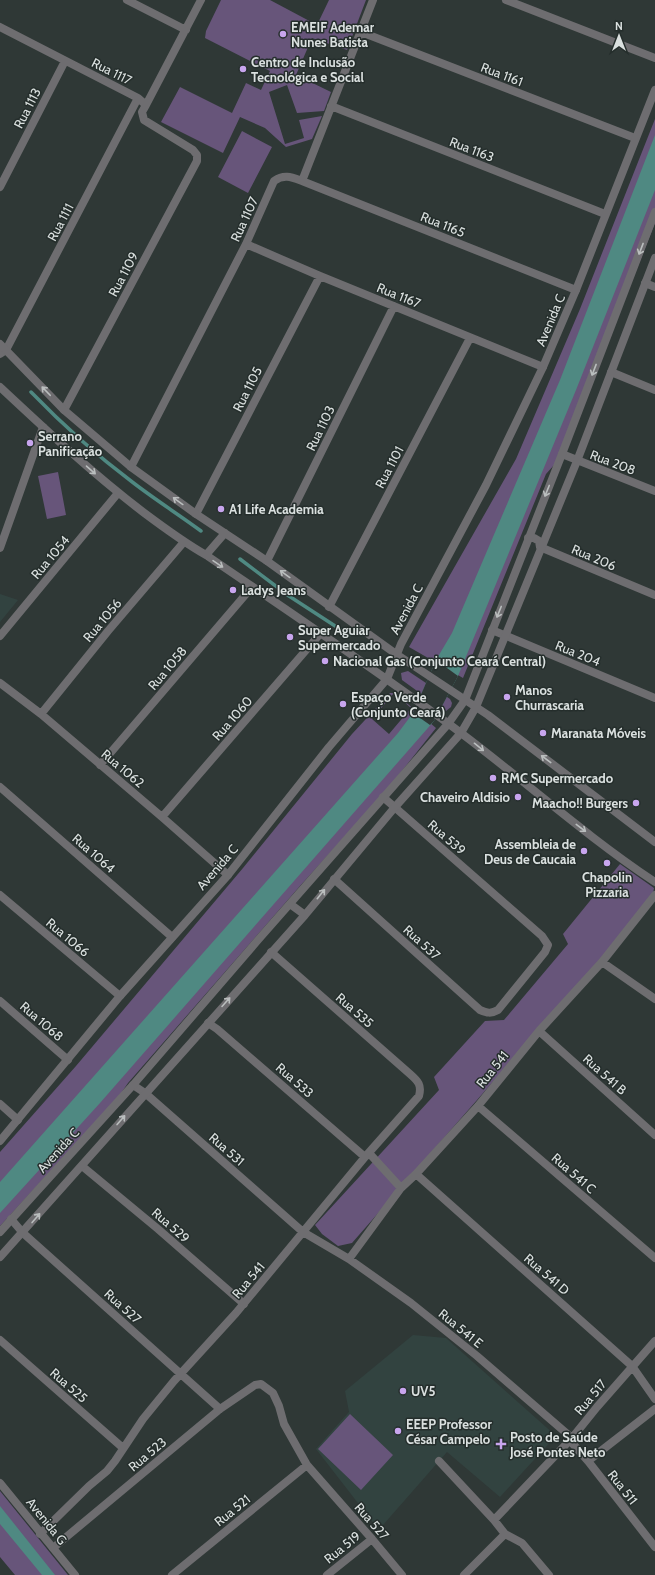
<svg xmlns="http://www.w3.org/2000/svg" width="655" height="1575" font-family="Cabin,sans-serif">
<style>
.built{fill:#324340}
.green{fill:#67557a;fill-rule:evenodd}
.water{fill:#4f8982}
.pier{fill:#2f3836}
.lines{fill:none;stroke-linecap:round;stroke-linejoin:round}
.stream{stroke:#4f8982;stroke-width:3.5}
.minor{stroke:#6e6d70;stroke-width:8}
.tertiary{stroke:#6e6d70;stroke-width:8}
.oneway{stroke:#babebe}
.poi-dot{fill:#c8a5ee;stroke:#252e2c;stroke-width:1.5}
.labels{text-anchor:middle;stroke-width:3;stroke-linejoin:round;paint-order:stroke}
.poi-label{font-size:13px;font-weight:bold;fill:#dae0df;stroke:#252e2c;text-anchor:start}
.street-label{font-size:13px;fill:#dae0df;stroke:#252e2c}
</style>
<rect width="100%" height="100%" fill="#2f3836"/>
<!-- built -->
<path class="built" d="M0,594L18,600L0,622Z
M413,1335L446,1338L555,1435V1437L500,1497L447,1452L383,1525H375L316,1449L349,1412L345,1391Z"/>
<!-- green -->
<path class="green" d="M221,0H270L317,25L329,0H366L347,50L312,38L296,75L331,92L324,111L297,113L287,85L269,92L285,144L304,138L299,120L322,116L312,139L286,147L265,128L240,117L223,153L161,122L180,87L232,113L246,83L261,90L270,71L205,38L206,31Z
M655,119V223L563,455L546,474L463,678L409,647L516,459L580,309Z
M242,131L272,147L248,193L218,177Z
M58,472L66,515L47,519L38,476Z
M408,671L450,699L452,703L451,707L446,711L442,709L402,680L401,673Z
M390,693H395L436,728L386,791L300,886L128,1083L117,1099L0,1226V1152L76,1066L243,868L352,734ZM394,693L411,708L389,734L372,719Z
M620,864L654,888L652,900L352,1243L338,1246L322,1234L315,1225L439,1090L434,1077L485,1021L504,1020L568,944L563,934Z
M350,1414L393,1455L361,1490L318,1449Z
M0,1491L68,1575H15L0,1557Z"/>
<!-- water -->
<path class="water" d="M655,135V190L576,390L458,676L434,721L100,1103L0,1213V1182L398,733L413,713L436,660L452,633L560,380Z
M0,1506L55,1575H42L0,1524Z"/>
<!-- pier -->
<path class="pier" d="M436,660L458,676L434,721L430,725L413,713Z"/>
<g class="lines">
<!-- stream -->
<path class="stream" d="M31,392C62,424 95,454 131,481C154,499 178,514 201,531
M240,559L289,596L349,635"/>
<!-- minor -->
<path class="minor" d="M127,0L186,30
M506,0L655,58
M0,27L138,98L146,105L142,112L144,120L193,150L197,155V161L64,410
M361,32L635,138
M146,105L201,0
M331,106L605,214
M302,181L576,290
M0,187L65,61
M246,244L320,276L543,367
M645,283L655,287
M0,354L6,350L138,98
M611,372L655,390
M562,454L655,491
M131,467L246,244L274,181C284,174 291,177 302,181L373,0
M196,514L320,276
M528,538H534L539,541L540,547L655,595
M0,548L43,427
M267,561L394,306
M329,607L470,338
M492,630L655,698
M0,636L118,493
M0,683L41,714L162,817L228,875
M41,714L108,631L183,543
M100,765L252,587
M0,787L172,937
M162,817L320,634
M334,879L480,1010C487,1013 491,1014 498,1010L545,952L548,945L542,936L383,797
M0,895L120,996
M602,962L655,999
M0,1001L68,1060
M208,1023L217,1029L365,1157
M539,1031L655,1135
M133,1085L145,1093L303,1232L349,1259L411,1303L477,1356L572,1438L573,1444L588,1461L655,1547
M0,1104L18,1120
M478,1106L655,1258
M369,1153L401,1188
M82,1166L158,1229L244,1304
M416,1174L632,1366L655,1399
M11,1219L23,1233L220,1409
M349,1259L401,1188L416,1174L478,1106L539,1031L602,962L655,895
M0,1340L123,1448
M439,1461L494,1520L505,1534L522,1543L549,1575
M588,1461L655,1409
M494,1520L572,1438L597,1407L655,1341
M40,1534L89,1486L107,1471L115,1461L143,1419L174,1381L236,1313L365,1157L419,1096C422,1085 418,1081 410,1074L271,952
M53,1548L220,1409L255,1385L261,1384L273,1393L279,1406L284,1424L307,1465L372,1539L402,1575
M172,1575L307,1465
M327,1575L372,1539
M464,1575L505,1534"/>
<!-- tertiary -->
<path class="tertiary" d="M0,344L64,410L131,467L196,514L267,561L396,654L488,715L655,842
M0,387C46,430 93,474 143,512C163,527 183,542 206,555C291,613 378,671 461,733C526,782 587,837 655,882
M206,555L225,533
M290,904L305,915
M0,1141L120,996L228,875L329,747L387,679L401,644L486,485L543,367L576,290L655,90
M0,1232L133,1085L258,940L448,724L465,700L562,454L655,212
M0,1257L305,915L395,807L461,733L476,707L577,461L655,258
M0,1483L75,1575"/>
</g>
<!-- one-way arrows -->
<defs><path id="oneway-shaft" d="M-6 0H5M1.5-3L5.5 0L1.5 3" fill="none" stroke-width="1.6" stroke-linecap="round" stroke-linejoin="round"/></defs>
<g class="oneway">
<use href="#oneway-shaft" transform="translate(641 249) rotate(111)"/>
<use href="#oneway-shaft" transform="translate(594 370) rotate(111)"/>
<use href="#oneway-shaft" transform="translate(46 391) rotate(-134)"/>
<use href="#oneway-shaft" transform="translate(91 470) rotate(41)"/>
<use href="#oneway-shaft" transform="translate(547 491) rotate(112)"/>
<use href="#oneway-shaft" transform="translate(178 501) rotate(-144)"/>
<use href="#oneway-shaft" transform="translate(218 564) rotate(34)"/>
<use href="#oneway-shaft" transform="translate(285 574) rotate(-144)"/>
<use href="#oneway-shaft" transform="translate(499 612) rotate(112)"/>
<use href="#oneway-shaft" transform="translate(479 747) rotate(39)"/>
<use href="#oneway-shaft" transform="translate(546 759) rotate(-143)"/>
<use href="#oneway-shaft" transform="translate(581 828) rotate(37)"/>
<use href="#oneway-shaft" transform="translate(321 894) rotate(-51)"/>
<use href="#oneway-shaft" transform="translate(226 1002) rotate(-48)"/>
<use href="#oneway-shaft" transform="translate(121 1120) rotate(-49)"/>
<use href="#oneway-shaft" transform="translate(36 1218) rotate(-49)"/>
</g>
<!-- markers -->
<g class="poi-dot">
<circle cx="283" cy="34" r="4"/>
<circle cx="243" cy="69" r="4"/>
<circle cx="30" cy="443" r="4"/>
<circle cx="221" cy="509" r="4"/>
<circle cx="233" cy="590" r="4"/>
<circle cx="290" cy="637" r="4"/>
<circle cx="325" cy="661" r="4"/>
<circle cx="507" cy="697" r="4"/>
<circle cx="343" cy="704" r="4"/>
<circle cx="543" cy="733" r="4"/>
<circle cx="493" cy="778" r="4"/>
<circle cx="518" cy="797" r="4"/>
<circle cx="636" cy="803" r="4"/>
<circle cx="584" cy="851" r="4"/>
<circle cx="607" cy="863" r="4"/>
<circle cx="403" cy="1391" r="4"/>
<circle cx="398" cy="1431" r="4"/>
<path d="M499 1438h4v4h4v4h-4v4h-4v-4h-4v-4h4z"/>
</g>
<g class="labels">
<!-- poi labels -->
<g class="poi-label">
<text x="291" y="32">EMEIF Ademar<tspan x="291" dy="15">Nunes Batista</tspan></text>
<text x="251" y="67">Centro de Inclusão<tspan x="251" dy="15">Tecnológica e Social</tspan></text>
<text x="38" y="441">Serrano<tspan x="38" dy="15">Panificação</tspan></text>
<text x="229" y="514">A1 Life Academia</text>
<text x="241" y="595">Ladys Jeans</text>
<text x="298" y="635">Super Aguiar<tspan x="298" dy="15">Supermercado</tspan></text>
<text x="333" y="666">Nacional Gas (Conjunto Ceará Central)</text>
<text x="515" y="695">Manos<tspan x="515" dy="15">Churrascaria</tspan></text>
<text x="351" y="702">Espaço Verde<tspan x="351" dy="15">(Conjunto Ceará)</tspan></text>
<text x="551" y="738">Maranata Móveis</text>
<text x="501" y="783">RMC Supermercado</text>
<text x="510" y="802" text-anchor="end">Chaveiro Aldisio</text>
<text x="628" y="808" text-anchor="end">Maacho!! Burgers</text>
<text x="576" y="849" text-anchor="end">Assembleia de<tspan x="576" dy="15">Deus de Caucaia</tspan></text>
<text x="607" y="882" text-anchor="middle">Chapolin<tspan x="607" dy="15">Pizzaria</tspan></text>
<text x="411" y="1396">UV5</text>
<text x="406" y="1429">EEEP Professor<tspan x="406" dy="15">César Campelo</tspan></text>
<text x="510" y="1442">Posto de Saúde<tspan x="510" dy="15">José Pontes Neto</tspan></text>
</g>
<!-- street labels -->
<g class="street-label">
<text transform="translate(112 71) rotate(27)" y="5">Rua 1117</text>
<text transform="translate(502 74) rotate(21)" y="5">Rua 1161</text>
<text transform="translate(27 108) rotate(-63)" y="5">Rua 1113</text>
<text transform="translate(472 149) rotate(21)" y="5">Rua 1163</text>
<text transform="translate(244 219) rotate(-65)" y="5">Rua 1107</text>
<text transform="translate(60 222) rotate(-62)" y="5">Rua 1111</text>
<text transform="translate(443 224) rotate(22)" y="5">Rua 1165</text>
<text transform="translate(123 274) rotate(-62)" y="5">Rua 1109</text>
<text transform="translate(399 295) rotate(22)" y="5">Rua 1167</text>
<text transform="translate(550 320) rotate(-67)" y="5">Avenida C</text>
<text transform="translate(247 389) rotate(-63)" y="5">Rua 1105</text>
<text transform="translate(320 428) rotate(-64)" y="5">Rua 1103</text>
<text transform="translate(613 462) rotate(21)" y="5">Rua 208</text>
<text transform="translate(389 467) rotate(-62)" y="5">Rua 1101</text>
<text transform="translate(50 557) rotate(-50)" y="5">Rua 1054</text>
<text transform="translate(594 557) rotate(23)" y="5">Rua 206</text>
<text transform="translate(406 609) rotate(-62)" y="5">Avenida C</text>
<text transform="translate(102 620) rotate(-50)" y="5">Rua 1056</text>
<text transform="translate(578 653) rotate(22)" y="5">Rua 204</text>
<text transform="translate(167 668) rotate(-50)" y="5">Rua 1058</text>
<text transform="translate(232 718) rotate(-49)" y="5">Rua 1060</text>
<text transform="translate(123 768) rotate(40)" y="5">Rua 1062</text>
<text transform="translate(447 837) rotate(41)" y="5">Rua 539</text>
<text transform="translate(94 853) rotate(41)" y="5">Rua 1064</text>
<text transform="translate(217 867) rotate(-49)" y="5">Avenida C</text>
<text transform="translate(68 937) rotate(40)" y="5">Rua 1066</text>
<text transform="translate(422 942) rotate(42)" y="5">Rua 537</text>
<text transform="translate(355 1010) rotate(41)" y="5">Rua 535</text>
<text transform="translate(42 1021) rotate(41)" y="5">Rua 1068</text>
<text transform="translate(492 1069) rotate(-51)" y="5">Rua 541</text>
<text transform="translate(605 1074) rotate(42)" y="5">Rua 541 B</text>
<text transform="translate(295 1080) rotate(41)" y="5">Rua 533</text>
<text transform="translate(227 1149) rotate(41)" y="5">Rua 531</text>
<text transform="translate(58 1150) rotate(-48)" y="5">Avenida C</text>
<text transform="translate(574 1173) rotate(41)" y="5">Rua 541 C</text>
<text transform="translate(171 1225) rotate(41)" y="5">Rua 529</text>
<text transform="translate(547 1274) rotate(41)" y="5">Rua 541 D</text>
<text transform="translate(248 1280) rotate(-50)" y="5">Rua 541</text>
<text transform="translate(123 1306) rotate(42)" y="5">Rua 527</text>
<text transform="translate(461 1328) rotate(39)" y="5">Rua 541 E</text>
<text transform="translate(69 1385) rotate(41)" y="5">Rua 525</text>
<text transform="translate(590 1397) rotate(-50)" y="5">Rua 517</text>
<text transform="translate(147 1454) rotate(-40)" y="5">Rua 523</text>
<text transform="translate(623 1487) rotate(52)" y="5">Rua 511</text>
<text transform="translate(232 1510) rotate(-39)" y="5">Rua 521</text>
<text transform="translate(47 1521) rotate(51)" y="5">Avenida G</text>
<text transform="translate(372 1521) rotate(49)" y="5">Rua 527</text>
<text transform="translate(342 1547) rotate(-39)" y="5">Rua 519</text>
</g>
</g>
<!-- north arrow -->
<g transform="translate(619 36)" stroke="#252e2c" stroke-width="3" paint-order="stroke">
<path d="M0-3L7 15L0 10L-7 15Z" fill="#dae0df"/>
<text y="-6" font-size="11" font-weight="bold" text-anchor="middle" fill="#dae0df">N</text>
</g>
</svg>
